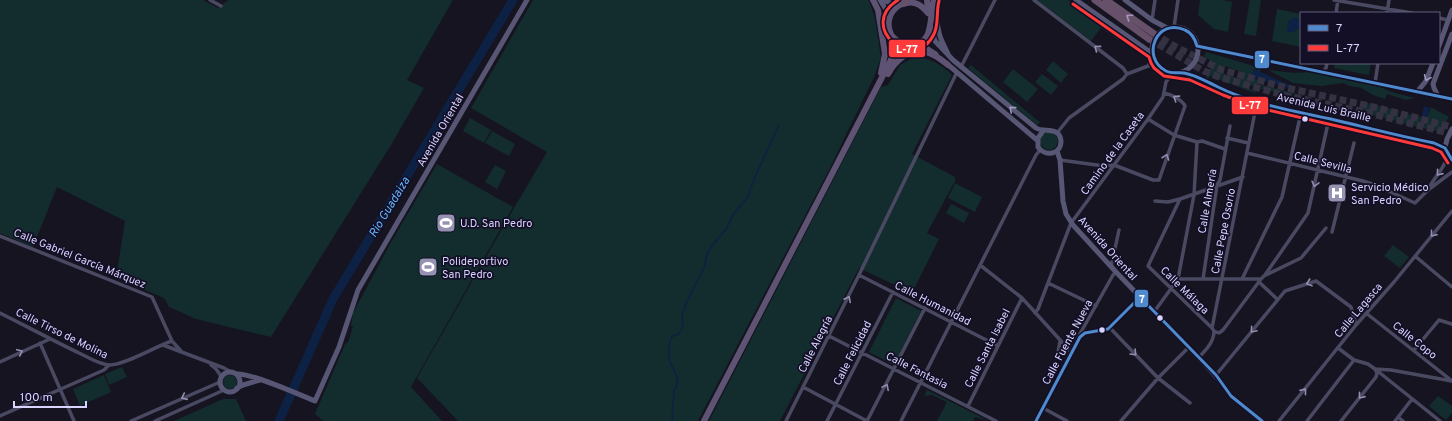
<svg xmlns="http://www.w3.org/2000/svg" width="1452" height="421" font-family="Overpass,sans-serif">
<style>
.green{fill:#132c2d;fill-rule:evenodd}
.water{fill:#0d2144}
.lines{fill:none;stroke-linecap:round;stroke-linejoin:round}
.stream{stroke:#0d2144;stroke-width:1.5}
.river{stroke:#0d2144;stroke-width:9}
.highway-tunnel{stroke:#333142;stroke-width:7;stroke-dasharray:7 3.5;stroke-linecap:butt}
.street{stroke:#4a4962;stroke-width:3.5}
.secondary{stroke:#575674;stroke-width:5}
.primary{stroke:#5e5373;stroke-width:6}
.highway{stroke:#67516a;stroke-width:7}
.bus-1-casing{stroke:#130f26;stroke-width:6}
.bus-2-casing{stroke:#130f26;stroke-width:6}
.bus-1{stroke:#4e8acd;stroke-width:3}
.bus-2{stroke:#ff3a3a;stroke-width:3}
.oneway{stroke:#a699bc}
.oneway2{stroke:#928eb0}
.oneway3{stroke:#9e9bc0}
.bus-dot{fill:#d9d4ff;stroke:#130f26;stroke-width:1.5}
.labels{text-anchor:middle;stroke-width:3.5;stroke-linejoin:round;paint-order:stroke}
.street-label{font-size:11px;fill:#d9d4ff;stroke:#130f26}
.poi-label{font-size:11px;fill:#d9d4ff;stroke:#130f26;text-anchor:start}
.water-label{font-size:12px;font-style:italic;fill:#62b6ff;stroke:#130f26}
.line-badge{stroke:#130f26;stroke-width:1.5}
.badge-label{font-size:11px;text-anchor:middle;font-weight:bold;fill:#fff}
</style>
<rect width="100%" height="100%" fill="#161421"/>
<!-- green -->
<path class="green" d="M0,0H203L218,8L228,0H453L407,80L424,88L391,145L271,337L196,319L169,307L164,298L116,278L125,221L57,187L33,247L0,233Z
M533,0H868L869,1L875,18L881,58L874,77L829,170L698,421H458L417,378L514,208L547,152L471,108Z
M1037,0H1068L1121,40L1120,41L1101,28L1091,41Z
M1200,0H1222L1232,2L1228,32L1214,29L1198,15Z
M1250,0H1261L1256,36L1244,34Z
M1277,9L1301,14V47L1272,41Z
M1206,52L1261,68L1260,72L1254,69L1251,77L1259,80L1257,87L1249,85L1248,88L1256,92L1255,93L1210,76L1208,79L1206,78L1214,62L1204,57ZM1225,66L1242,72L1239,79L1222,73Z
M914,57C929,57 942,65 952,75L912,154L955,177V181L927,233L939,239L912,293L859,268L780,421H709L881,87L888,85L900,65Z
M1053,61L1068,74L1061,83L1046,70Z
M1335,63H1371L1369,75L1334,68Z
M971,65L1037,120L1040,122L1037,125L968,68Z
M1013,69L1038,89L1027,102L1003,82Z
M1268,70L1295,73L1310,72L1381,87L1391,92L1415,98L1406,100L1387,94L1385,99L1373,95L1361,88L1350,86L1343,83L1321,86L1293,83Z
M1042,74L1058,86L1051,95L1035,82Z
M1262,85L1293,93L1292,96L1261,89Z
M1364,102L1399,111L1397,121L1361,112Z
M1431,107L1449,117L1440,132L1423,128Z
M1403,113L1421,117L1419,127L1401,123Z
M470,118L491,130L484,143L463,131Z
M492,131L515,144L509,156L485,143Z
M1040 141a9 9 0 1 1 18 0a9 9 0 1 1-18 0Z
M437,164L513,207L411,387L442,421H323L315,414L345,344L348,342L353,327L351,325L353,313L390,244Z
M495,165L506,171L497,189L485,182Z
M955,183L982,197L975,212L948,198Z
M951,204L969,213L964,223L946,213Z
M1393,245L1409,257L1400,268L1384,256Z
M896,298L921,311L894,365L869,352Z
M122,367L127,377L109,385L105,374Z
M223 382a7 7 0 1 1 14 0a7 7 0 1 1-14 0Z
M104,375L111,392L80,406L73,389Z
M927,390L987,420L975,417L973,421H937L947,402L932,395L924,396Z
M1438,396L1452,406V413L1446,420L1429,406Z
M223,399H236L246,421H174Z"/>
<!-- water -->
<path class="water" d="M1297,17L1299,21L1298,24L1301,25V28L1296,29L1294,32H1287L1288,21Z
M1254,69L1294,87V90L1251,77Z
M1424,106L1430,108L1423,128L1419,127Z"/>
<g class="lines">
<!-- stream -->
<path class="stream" d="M672,421L674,390C683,379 673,372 670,361C667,353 669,345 672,336L677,335L682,330L683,323L682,315L687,301L704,268L707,254L712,246L726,229L733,215L748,197L754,179L779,125"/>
<!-- river -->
<path class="river" d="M279,421L333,299L513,0"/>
<!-- highway-tunnel -->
<path class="highway-tunnel" d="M1153,33L1176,47L1222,70L1287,88L1370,106L1452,127
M1149,39L1204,71L1219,77L1283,95L1369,113L1452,134"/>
<!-- street -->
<path class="street" d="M210,0L221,6
M1034,0L1123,68L1127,74
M1334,0L1412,13
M1336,13L1338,0
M1387,13L1389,0
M1439,18L1448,20
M1152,20L1155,0
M1174,27L1178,0
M1197,46L1452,99
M1148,66L1153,57
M961,67L995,0
M1166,71L1167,79
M1322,72L1326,68L1327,63
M1177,73L1192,75L1225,91L1257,102L1434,143L1445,148
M1127,74L1148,66L1158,65
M1375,83L1378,63
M1148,119L1174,135L1197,142L1202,141L1225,149
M1057,133L1069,118L1123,79L1127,74
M1227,138L1248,143
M1247,153L1363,181L1375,185L1415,203L1428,190L1452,172
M1060,160L1104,166L1114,165L1153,180H1159L1185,106C1182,100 1171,94 1164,93
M1429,188C1435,176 1445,168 1448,155
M1180,199L1148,266L1212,328
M1155,201L1168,202L1180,199L1243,177
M1332,232L1354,143
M0,236L152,297L172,341L181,351
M1415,256L1452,287
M980,265L1022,298L1071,352
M1111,267L1119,230
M859,275L998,346
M1266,275L1301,258L1326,228
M1178,279H1261
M1203,279L1217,185L1220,180L1230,126
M1242,279L1282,197L1301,113
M1259,282L1277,299
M1048,283L1096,306
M1154,312L1178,279L1194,195L1197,142
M0,313C26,326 52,340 79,353C88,357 100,365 110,365C125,365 156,346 172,341
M1035,313L1038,309L1071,223L1148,119L1163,97L1166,82L1173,72
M1366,313L1452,381
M1110,328L1158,378L1190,403
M1214,331L1219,333L1223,330L1261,279L1265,275L1308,213L1329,119
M829,336L996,421
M1081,336L1085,333L1108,329L1140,297
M40,343L74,421
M163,345L224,368L231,372
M1338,348L1354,360L1368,364L1375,369L1440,421
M1414,350L1439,320L1452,324
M1199,357C1206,350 1214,342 1214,331L1212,328L1257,102
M1057,358L1060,341
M0,362L50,339
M211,365L216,369L221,376
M1216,375L1285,291L1316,281L1351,307L1356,325
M803,387L867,421L925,308
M968,406L1022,298
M1043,408L1067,421
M0,416L104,370L109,365
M1398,417L1403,421
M131,421L220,382
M155,421L224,390
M786,421L859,275L957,72
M827,421L893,292
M901,421L1036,155L1040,150
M1036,421L1081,332L1113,275L1116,272
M1121,421L1158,378L1189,347
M1279,421L1356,325L1394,282L1452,211
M1307,421L1354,360
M1341,421L1376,377L1377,373L1375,369L1391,370L1452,381
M1395,421L1412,399"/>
<!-- secondary -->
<path class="secondary" d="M880,0L890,16
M883,0L898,6
M937,0C936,12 937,28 941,39C943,44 946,49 948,54
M1076,0L1153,54
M1125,0L1152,20L1167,28
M1152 50a23 23 0 1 1 46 0a23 23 0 1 1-46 0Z
M931,28L935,41L953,60L1036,128C1044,133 1060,126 1061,141C1061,155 1045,157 1038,147V138L1043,131
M915,45L925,47L936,54
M1439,46L1452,10
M946,63L1037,140
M1417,92L1426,81L1433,63
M1438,96L1434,88L1433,84L1452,34
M1452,129L1447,139L1445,148L1452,160
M1057,151L1060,160L1063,201L1066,214L1073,225L1116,272L1203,362L1222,383L1231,396L1262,421
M220 382a10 10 0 1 1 20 0a10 10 0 1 1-20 0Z
M236,374C249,372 300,395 315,401L339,347L358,290L527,0
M237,388L243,385L260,380"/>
<!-- primary -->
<path class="primary" d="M873,0L878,10L885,54L881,73
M927,0L928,12
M892,36C897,42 903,45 911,45C935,45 929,15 934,0
M893,57L900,49L909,45
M888,74C895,61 910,47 926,52C935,54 942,60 948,65
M704,421L892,58C893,54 895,50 894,46C894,39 890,34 889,28C887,16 895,4 907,3C916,1 922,6 928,13"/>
<!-- highway -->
<path class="highway" d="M1095,0L1149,39
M1106,0L1153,33
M904,3L906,0"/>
<!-- bus-1 casing -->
<g class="bus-1-casing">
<path id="bus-1" d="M1452,99L1197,46C1195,39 1192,33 1185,30C1157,17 1140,57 1166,71C1172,74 1178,72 1184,73C1196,75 1207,82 1218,87C1230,93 1244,98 1257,102C1281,109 1306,114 1331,119C1365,127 1399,136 1434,143L1445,148L1452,160
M1036,421L1080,337L1085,333L1108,329L1140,297L1216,375L1231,396L1262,421"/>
</g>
<!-- bus-2 casing -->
<g class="bus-2-casing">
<path id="bus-2" d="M898,0C856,26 914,75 934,34C939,24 936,12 939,1
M1073,4L1149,57L1151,63L1154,68L1164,76L1190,80L1223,95L1255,107L1432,148L1441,152L1448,163"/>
</g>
<!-- bus-1 -->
<use href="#bus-1" class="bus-1"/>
<!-- bus-2 -->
<use href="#bus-2" class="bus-2"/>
</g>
<!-- one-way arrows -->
<defs><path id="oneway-chevron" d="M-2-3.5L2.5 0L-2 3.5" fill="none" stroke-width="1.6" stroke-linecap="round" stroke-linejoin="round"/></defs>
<use class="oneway" href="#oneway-chevron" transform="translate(1129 17) rotate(-145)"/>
<g class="oneway2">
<use href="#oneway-chevron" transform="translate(1097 48) rotate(-143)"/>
<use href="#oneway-chevron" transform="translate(1176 98) rotate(-147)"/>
<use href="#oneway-chevron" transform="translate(1166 157) rotate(-71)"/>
<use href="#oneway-chevron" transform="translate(1439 173) rotate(129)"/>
<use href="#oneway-chevron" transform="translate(1315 184) rotate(103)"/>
<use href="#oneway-chevron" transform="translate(1433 234) rotate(129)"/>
<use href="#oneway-chevron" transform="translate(1309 283) rotate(161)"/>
<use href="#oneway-chevron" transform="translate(848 299) rotate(-63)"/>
<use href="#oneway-chevron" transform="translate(1253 330) rotate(130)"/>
<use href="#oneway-chevron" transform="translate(20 352) rotate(-25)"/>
<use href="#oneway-chevron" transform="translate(1134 353) rotate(46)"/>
<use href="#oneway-chevron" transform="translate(886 387) rotate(-62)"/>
<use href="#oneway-chevron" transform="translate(1304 391) rotate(-51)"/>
<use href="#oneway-chevron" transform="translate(1361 396) rotate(129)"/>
<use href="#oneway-chevron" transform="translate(184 397) rotate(156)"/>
</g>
<g class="oneway3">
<use href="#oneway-chevron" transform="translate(1427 78) rotate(114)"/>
<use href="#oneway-chevron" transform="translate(1012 109) rotate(-140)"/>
</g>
<!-- icons -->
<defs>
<g id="hospital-square" transform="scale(1)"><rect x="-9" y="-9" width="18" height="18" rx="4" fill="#9591b1" stroke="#130f26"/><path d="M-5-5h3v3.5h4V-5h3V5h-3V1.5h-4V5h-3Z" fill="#fff"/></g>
<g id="stadium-square" transform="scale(1)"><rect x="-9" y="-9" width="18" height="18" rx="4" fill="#9591b1" stroke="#130f26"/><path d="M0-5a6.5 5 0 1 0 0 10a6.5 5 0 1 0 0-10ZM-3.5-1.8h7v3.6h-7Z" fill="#fff"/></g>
</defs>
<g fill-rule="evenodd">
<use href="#hospital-square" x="1337" y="193"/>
<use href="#stadium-square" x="446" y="223"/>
<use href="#stadium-square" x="428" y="267"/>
</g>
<!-- markers -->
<g class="bus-dot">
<circle cx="1305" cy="119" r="3.5"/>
<circle cx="1160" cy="318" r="3.5"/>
<circle cx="1102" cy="330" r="3.5"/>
</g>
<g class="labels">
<!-- street labels -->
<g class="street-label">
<text transform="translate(1324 107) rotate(13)" y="4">Avenida Luis Braille</text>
<text transform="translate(440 130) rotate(-60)" y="4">Avenida Oriental</text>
<text transform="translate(1112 153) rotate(-54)" y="4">Camino de la Caseta</text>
<text transform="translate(1323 162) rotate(14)" y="4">Calle Sevilla</text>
<text transform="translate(1207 201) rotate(-80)" y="4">Calle Almería</text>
<text transform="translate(1223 231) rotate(-79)" y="4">Calle Pepe Osorio</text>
<text transform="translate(1108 248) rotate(48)" y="4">Avenida Oriental</text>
<text transform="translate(80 258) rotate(22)" y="4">Calle Gabriel García Márquez</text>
<text transform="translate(1185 290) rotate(44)" y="4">Calle Málaga</text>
<text transform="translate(933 303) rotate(27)" y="4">Calle Humanidad</text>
<text transform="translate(1358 310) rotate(-50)" y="4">Calle Lagasca</text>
<text transform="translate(62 333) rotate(26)" y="4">Calle Tirso de Molina</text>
<text transform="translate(1415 340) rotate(38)" y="4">Calle Copo</text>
<text transform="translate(1067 342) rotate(-62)" y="4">Calle Fuente Nueva</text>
<text transform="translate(815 344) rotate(-63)" y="4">Calle Alegría</text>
<text transform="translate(987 348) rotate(-63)" y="4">Calle Santa Isabel</text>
<text transform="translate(852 353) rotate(-63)" y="4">Calle Felicidad</text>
<text transform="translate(917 370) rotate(27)" y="4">Calle Fantasia</text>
</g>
<!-- poi labels -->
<g class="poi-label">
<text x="1351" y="191">Servicio Médico<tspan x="1351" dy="13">San Pedro</tspan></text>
<text x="460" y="227">U.D. San Pedro</text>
<text x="442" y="265">Polideportivo<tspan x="442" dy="13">San Pedro</tspan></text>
</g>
<!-- water labels -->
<g class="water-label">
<text transform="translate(389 207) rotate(-59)" y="4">Rio Guadaiza</text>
</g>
</g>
<g class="line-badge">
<rect x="888" y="39" width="38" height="19" rx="4" fill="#ff3a3a"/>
<rect x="1254" y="50" width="16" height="19" rx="4" fill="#4e8acd"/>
<rect x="1231" y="96" width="38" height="19" rx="4" fill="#ff3a3a"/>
<rect x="1134" y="289" width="15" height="19" rx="4" fill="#4e8acd"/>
</g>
<g class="badge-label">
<text x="907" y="53">L-77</text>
<text x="1262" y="63">7</text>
<text x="1250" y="109">L-77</text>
<text x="1142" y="303">7</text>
</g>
<!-- legend -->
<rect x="1300" y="12" width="140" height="52" fill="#130f26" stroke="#625e7d"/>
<rect x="1308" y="25" width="20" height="6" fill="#4e8acd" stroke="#625e7d"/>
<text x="1336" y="32" font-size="12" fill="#d9d4ff">7</text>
<rect x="1308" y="45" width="20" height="6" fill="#ff3a3a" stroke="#625e7d"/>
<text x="1336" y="52" font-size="12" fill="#d9d4ff">L-77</text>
<!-- scale -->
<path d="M14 401v6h72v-6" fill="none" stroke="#d9d4ff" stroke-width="2"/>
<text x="20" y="401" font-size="12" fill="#d9d4ff" stroke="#130f26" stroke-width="3" paint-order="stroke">100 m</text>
</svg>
